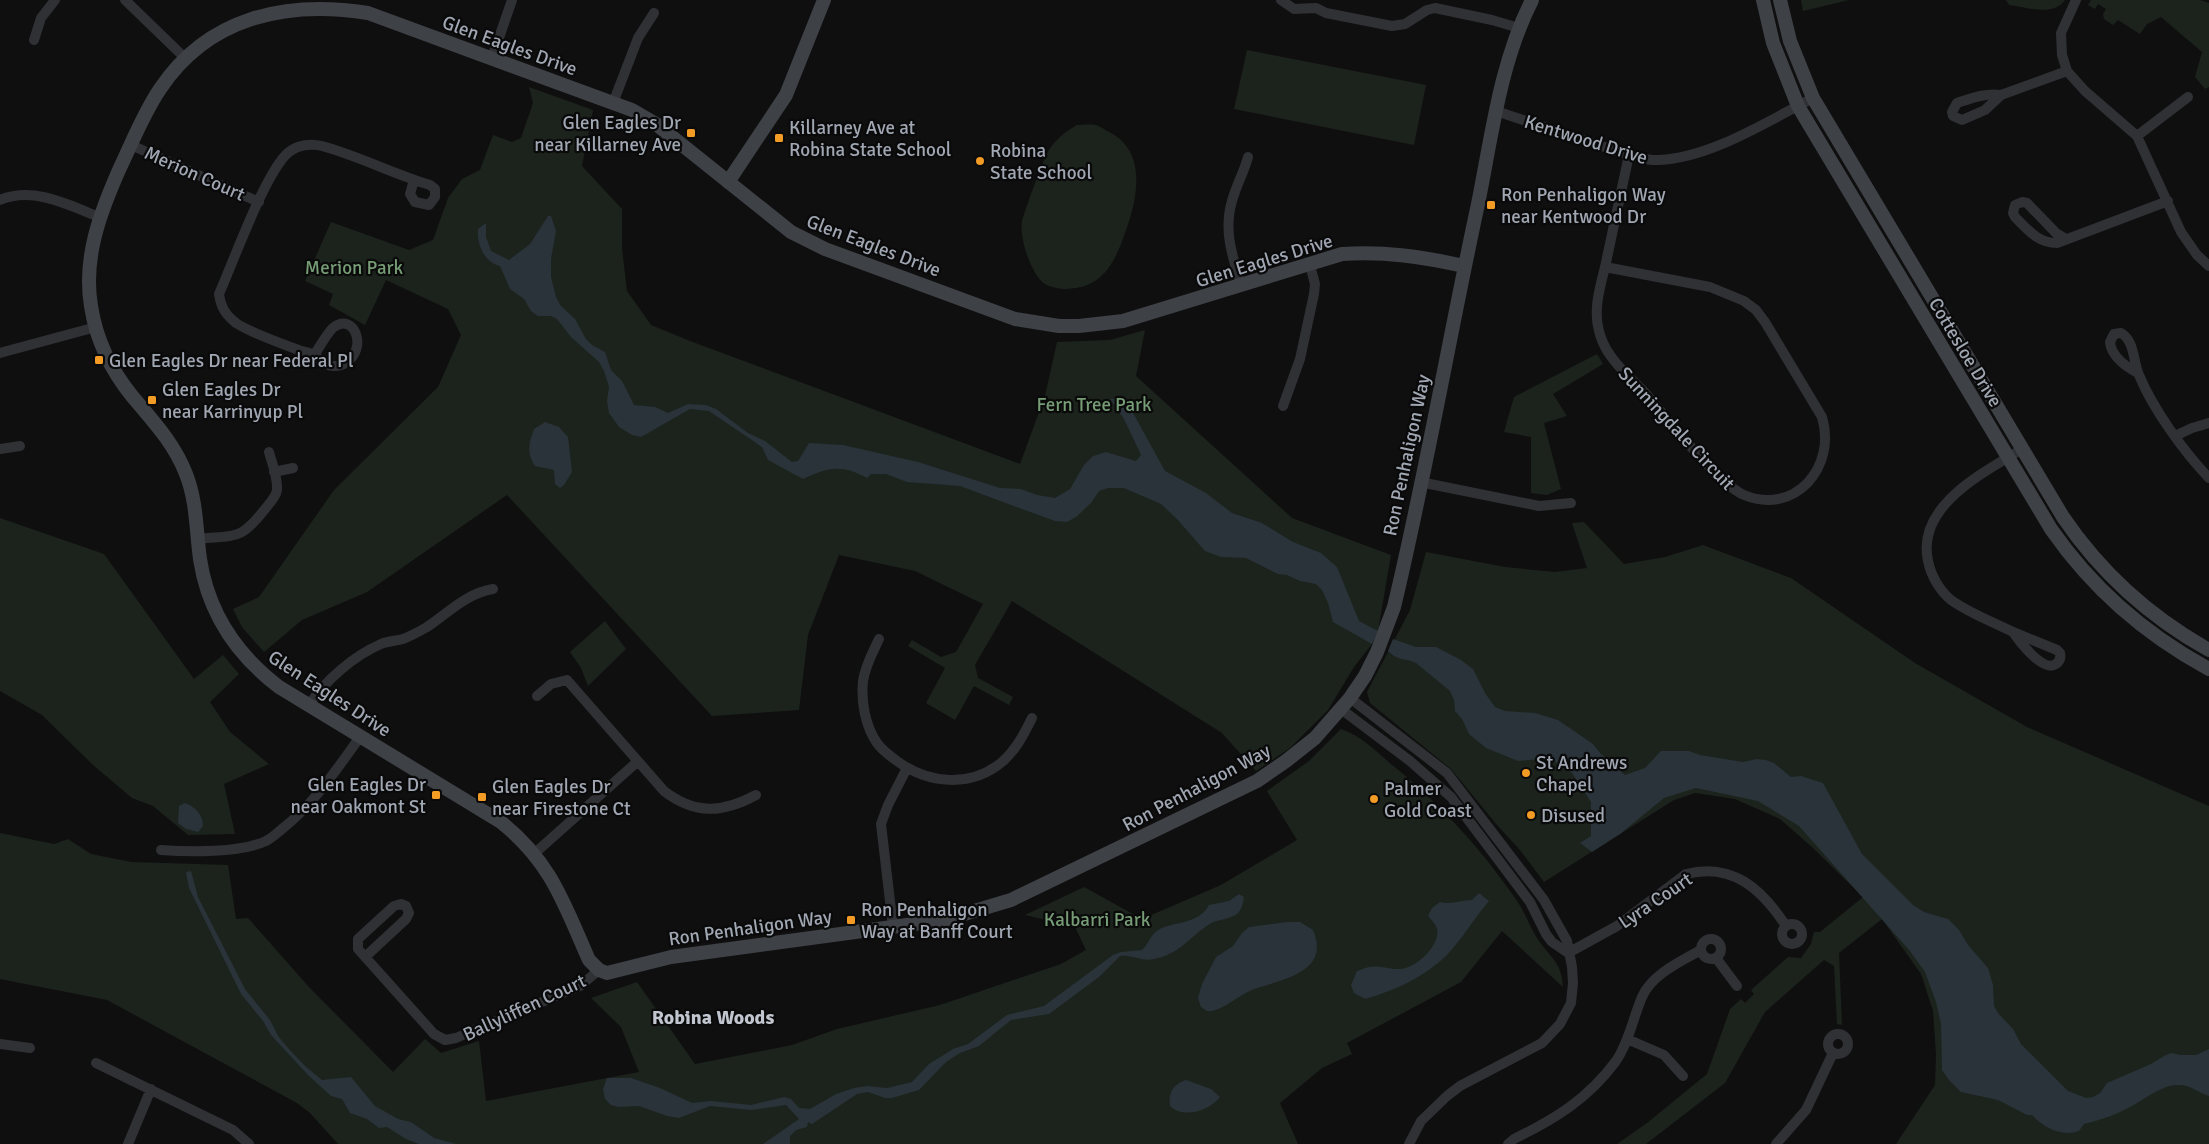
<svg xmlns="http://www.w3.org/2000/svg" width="2209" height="1144" font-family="Signika,sans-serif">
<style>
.green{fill:#1c231c}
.water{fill:#293339}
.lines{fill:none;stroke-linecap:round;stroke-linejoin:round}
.street{stroke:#303135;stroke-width:10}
.secondary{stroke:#3e4145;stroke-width:14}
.poi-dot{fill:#f29b25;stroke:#0a0a0b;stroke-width:2}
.labels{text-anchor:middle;stroke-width:4.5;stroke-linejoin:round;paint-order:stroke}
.street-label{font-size:19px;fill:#a0a7b2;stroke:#0a0a0b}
.poi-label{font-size:19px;fill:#a0a7b2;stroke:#0a0a0b;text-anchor:start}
.park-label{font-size:19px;fill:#779d76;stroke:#0a0a0b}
.neighbourhood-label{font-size:20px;font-weight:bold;fill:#c1c5ce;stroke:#0a0a0b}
</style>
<rect width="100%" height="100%" fill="#0f0f10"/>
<!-- green -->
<path class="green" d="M1801,0H1849L1803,11Z
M2006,0H2065C2053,17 2027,7 2009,5Z
M2091,0H2200L2209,3V87L2205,89L2195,77L2202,52L2161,17L2147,24L2140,34L2118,20L2113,25L2104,19L2103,14L2106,9L2098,4L2095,9L2088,5Z
M1247,50L1426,85L1414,145L1234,109Z
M529,87L593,110L582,166L622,209V249L627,291L651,325L690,341L1020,464L1045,396L1057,342L1110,340L1145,330L1136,376L1292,518L1391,555L1378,631L1372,644L1354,667L1328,710L1290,748L1256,771L1222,733L1012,601L975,665L978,678L1013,697L1009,705L974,686L955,720L926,703L945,668L908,646L912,640L941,657L956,652L983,604L915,571L839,555L808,635L799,710L712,716L507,495L367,592L302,620L264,652L242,627L233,609L259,597L334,490L438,387L461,335L448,309L386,280L365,325L329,305L333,294L305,281L331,222L409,250L433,240L448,198L462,179L480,170L493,135L512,142L521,138L533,103Z
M1077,125C1082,125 1090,124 1096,125C1100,126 1105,130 1109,132C1147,151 1138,197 1126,230C1120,248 1112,270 1095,281C1086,287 1074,289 1063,289C1056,288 1050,287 1045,284C1031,275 1019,237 1022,221C1025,210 1043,160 1049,150C1056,139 1065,132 1077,125Z
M1597,354L1603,364L1553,394L1567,416L1544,423L1561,489L1547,495L1531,493V437L1504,432L1514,397Z
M0,518L104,554L194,679L223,655L239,674L210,702L230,732L269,764L224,784L235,834L188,835L153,806L132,798L93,765L42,715L0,691Z
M1584,522L1624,564L1665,557L1703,545L1791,578L1915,663L2027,727L2209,806V1144H1896L1935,1085L1936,1054L1933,1011L1921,974L1882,919L1839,953L1842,1025L1837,1024L1834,966L1824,960L1765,1012L1725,1083L1646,1144H1617L1647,1123L1707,1074L1730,1009L1741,999L1745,1003L1754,994L1751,990L1788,957L1801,958L1811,944L1814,932H1820L1863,897L1813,848L1780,819L1735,799L1695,793L1674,800L1544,882L1520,850L1497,825L1451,769L1370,703L1367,692L1410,610L1426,552L1505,567L1555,572L1587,568L1572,523Z
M605,621L626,649L588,686L581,668L570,652Z
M1341,729C1360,735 1376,751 1391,764C1439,803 1479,846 1515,898C1524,910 1529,925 1537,938C1549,957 1562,961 1563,987L1502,931L1461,982L1347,1043L1352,1054L1322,1068L1280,1103L1298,1144H338L310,1113L297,1103L107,1000L0,979V833L54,844L68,839L91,854L131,862L228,865L236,919L248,918L308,986L393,1072L425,1039L441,1053L479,1041L486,1101L639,1072L621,1027L591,998L637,982L695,1064L792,1045L837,1029L940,1005L1061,964L1086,950L1075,927L1025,915L1084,887L1142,919L1221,885L1297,840L1267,791L1309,761Z"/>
<!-- water -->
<path class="water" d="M548,216H551L556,231L551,259V277L556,297L560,305L575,319L586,339L592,345L605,352L611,370L622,381L634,405L655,407L668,413L688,404L706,405L716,409L748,433L765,441L792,462L798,461L809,443L843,445L918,462L1000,488L1021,489L1037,495L1055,498L1070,489L1084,465L1093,456L1106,452L1136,461L1141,455L1124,419L1110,399H1120L1132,411L1165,471L1206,493L1232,513L1262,523L1293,542L1321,553L1337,567L1359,621L1378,631L1372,644L1333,622L1328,603L1322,590L1316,584L1300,581L1287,575L1278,574L1246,558L1221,557L1205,551L1177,519L1161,504L1124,488H1108L1099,491L1091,503L1076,517L1067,522L1055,521L1033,513L960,486L907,482L886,474H871L867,478C842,464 828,467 803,479L768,460L762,447L709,411L690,409L641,437L632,435L619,427L609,413L607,401L609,387L604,371L599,362L571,337L557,319L551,316H538L531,311L524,299L510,289L500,266C484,262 477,245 478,229L486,223V237L491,251L509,260L530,244Z
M545,422L559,427L568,437L572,472L564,485L560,488L555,484L554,470L535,466C526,452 529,443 534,429Z
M1393,639L1416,647H1436L1461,660L1473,669L1485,693L1495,707L1505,711L1535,713L1558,720L1593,744L1601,754L1625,775L1645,768L1661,751H1689L1700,755L1743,762L1757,759L1766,760L1774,763L1791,777L1801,776L1823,783L1862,854L1913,905L1924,912L1948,919L1959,930L1968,945L1988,968L1993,985L1994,1006L1998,1013L2013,1029L2021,1044L2068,1091L2086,1098L2093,1097L2100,1093L2107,1083L2151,1064L2164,1056L2171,1053L2181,1055H2196L2209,1049V1096C2197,1092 2190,1084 2177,1085C2161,1085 2141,1102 2128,1108C2114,1116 2099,1120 2084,1124L2079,1131C2062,1137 2044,1128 2032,1115H2027L1998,1100L1961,1092L1949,1080L1942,1070L1941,1024L1936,1002L1925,972L1910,951L1799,826L1758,801L1696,788L1664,798L1620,834L1592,852L1580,843L1591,836V802L1572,773L1554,761L1539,759L1518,761L1486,748L1469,734L1462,719L1455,711L1454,700L1450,691L1416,663C1403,657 1400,662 1388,651Z
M185,803C196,807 203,815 203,826L198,832L186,829L178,823L179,806Z
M191,871L198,897L245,989L270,1020L278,1036L288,1048L305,1066L322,1080L351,1077L375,1106L398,1119L411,1122L434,1138L456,1144H419L406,1139L387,1127L379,1128L367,1119L350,1113L342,1099L331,1096L308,1075L271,1035L263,1021L241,994L189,888L186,872Z
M1479,893L1489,901C1475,917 1460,942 1446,956C1424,977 1394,991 1365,999L1354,993L1351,985L1357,971C1378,962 1381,969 1400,969C1415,969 1441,945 1437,929C1436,924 1431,920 1428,916L1432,908L1440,902C1451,905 1461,900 1472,900Z
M1239,894L1244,897C1243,903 1242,910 1237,914C1228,920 1217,919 1208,925C1189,938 1178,955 1154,959C1142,962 1132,954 1120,956L1099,977L1049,1014L1011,1020L979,1046L960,1053L946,1062L919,1090L892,1098H885L868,1092L857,1094L812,1124L808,1122L807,1127L796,1130L790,1136V1144H763L799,1119L786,1105L751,1110L710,1106L679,1118L667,1116L639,1106L619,1107L611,1105L605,1099L603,1089L607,1078H631L660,1088L692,1103L711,1101L751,1105L784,1097L791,1099L799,1108L810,1109L836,1094L854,1088L867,1086L887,1088L912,1082L929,1064L953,1049L968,1044L1007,1015L1044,1006L1113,955L1121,952L1142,950C1149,944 1150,934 1160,929C1177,921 1199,924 1209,905L1229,901Z
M1287,922H1300L1313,930C1332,974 1278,980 1252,990C1239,995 1220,1013 1207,1011L1201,1007L1198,998L1202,984L1216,957L1233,946L1242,933L1249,927Z
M1186,1080L1211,1089L1220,1097C1209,1111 1183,1119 1170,1106C1168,1093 1173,1084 1186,1080Z"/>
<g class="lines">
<!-- street -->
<path class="street" d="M125,0L185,58
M1281,0L1294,9L1316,8L1326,13L1392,26L1405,24L1427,10L1435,8L1492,20L1519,28
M2076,0L2061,33L2062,55L2067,71L2085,91L2137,136L2181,232L2197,255L2209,266
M34,40L41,18L55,0
M492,58L512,0
M2001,95C1985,93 1972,98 1957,103L1952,112L1953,116L1962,120L1985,110L2001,95L2067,71
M613,103L638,38L654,13
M1496,111L1629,155C1639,157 1649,161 1659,160C1710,158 1768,121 1813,98
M2137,136L2188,97
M131,145L259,202
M0,200C33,186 69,205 99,217
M2066,239L2056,233L2027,203L2022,202L2015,205L2013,213L2015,217C2028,230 2038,243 2057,243L2168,201
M1605,267L1710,287L1744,301L1756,310L1765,322L1822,417C1837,467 1795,516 1744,495C1718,484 1667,418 1646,394C1634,381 1620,370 1610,355C1605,348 1601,339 1599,331C1593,310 1600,287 1605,267Z
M1605,267L1629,155
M1241,286C1233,257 1223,231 1232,201C1236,186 1244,172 1248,157
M0,353L96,327
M314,355C319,348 329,330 334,327C354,312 369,349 345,363C343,365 337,366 334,366C325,366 321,359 314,355C309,352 302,352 296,349C280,343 249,332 236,323C226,315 221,308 219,294C233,263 266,170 289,152C298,145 311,143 322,146C359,156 393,174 430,185L435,189V197L429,205L415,202L410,194L414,180
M2138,373C2126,367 2111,356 2110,342L2114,334L2121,333C2135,341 2133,362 2139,375C2153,409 2184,452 2209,478
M1283,406L1300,359L1314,294L1315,284L1310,265
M2175,436L2192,428L2209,423
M0,449L20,446
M274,472L293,468
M1420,482L1539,506L1571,503
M198,539C236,535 240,541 265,509C269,504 276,497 277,490C278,478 272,463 269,452
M2013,632C1993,622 1969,613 1951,600C1940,591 1931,576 1928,561C1916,506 1983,473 2022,449
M2013,632L2057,650L2060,653C2061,657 2060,661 2056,664C2043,673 2019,641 2013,632Z
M879,639C873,652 865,666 863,681C861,701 865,726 877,743C882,750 890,756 897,761C928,784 971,788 1002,762C1016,750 1024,734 1032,718
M537,696L551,684L567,680L664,791C695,815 723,813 756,795
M1350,698L1447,773L1544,900L1567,941L1572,967L1573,983L1571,1003L1560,1024L1542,1043L1460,1086L1447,1096L1421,1121L1409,1144
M309,705C325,681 353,656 381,644C388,641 396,641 403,639C411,636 420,631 427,627C448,613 467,593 493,589
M1341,709L1410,761L1451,797L1530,902L1546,934L1552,942L1568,953
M161,850C189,852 240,853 266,841C272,838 277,833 282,829C314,804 336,770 360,737
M535,853L637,762
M1782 934a10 10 0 1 1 20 0a10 10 0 1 1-20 0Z
M893,927L881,824L888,805L907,768
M1701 949a10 10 0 1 1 20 0a10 10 0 1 1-20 0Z
M1568,953L1617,926L1686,874C1732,862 1762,889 1786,926
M365,957L406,919L409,913L406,906L401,904L394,906L358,939V949L434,1034L445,1040L456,1038L580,986L599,970
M1716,958L1737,986
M1828 1044a10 10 0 1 1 20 0a10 10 0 1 1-20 0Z
M1627,1039L1664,1055L1683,1076
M0,1044L30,1048
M96,1063L233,1130L249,1144
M128,1144L151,1089
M1508,1144L1514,1139C1555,1119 1588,1099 1616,1061C1629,1042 1633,1018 1642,997C1651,975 1681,961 1701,950
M1776,1144L1806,1110L1833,1053"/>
<!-- secondary -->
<path class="secondary" d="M1763,0L1773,43L1798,106L2051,529C2092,588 2146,635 2209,669
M1780,0L1790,41L1813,98L2063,517C2101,573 2150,617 2209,650
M728,182L786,95L824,0
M1464,266C1423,257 1385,251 1342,254L1123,321L1079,326H1059L1015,319L825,249L791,232L656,124L632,110L368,13C286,0 208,17 160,89C143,114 132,143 119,170C100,213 83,258 91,306C96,339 111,370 132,396C153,421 174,443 186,474C197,502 196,530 200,559C208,612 237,655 279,687L501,822C552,863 564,904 589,960L599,970L607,973L671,957L944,920L1011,900L1257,781L1286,761L1315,738L1350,698L1365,676L1377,652L1394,607C1426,474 1449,338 1478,204C1492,135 1500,63 1532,0"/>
</g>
<!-- markers -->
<g class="poi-dot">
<rect x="686" y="128" width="10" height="10" rx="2.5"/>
<rect x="774" y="133" width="10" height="10" rx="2.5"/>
<circle cx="980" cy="161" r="5"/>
<rect x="1486" y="200" width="10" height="10" rx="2.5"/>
<rect x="94" y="355" width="10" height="10" rx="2.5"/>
<rect x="147" y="395" width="10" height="10" rx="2.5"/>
<circle cx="1526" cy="773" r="5"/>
<rect x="431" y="790" width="10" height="10" rx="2.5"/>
<rect x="477" y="792" width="10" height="10" rx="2.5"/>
<circle cx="1374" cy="799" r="5"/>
<circle cx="1531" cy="815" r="5"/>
<rect x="846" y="915" width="10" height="10" rx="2.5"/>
</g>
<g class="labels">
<!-- street labels -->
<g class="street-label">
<text transform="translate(510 45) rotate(20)" y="7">Glen Eagles Drive</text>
<text transform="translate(1586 139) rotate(17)" y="7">Kentwood Drive</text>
<text transform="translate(195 173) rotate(24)" y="7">Merion Court</text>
<text transform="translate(874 245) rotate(21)" y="7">Glen Eagles Drive</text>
<text transform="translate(1264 260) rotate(-17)" y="7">Glen Eagles Drive</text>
<text transform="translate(1966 352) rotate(59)" y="7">Cottesloe Drive</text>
<text transform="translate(1677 428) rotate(47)" y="7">Sunningdale Circuit</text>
<text transform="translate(1406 455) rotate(-78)" y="7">Ron Penhaligon Way</text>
<text transform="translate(330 693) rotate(33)" y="7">Glen Eagles Drive</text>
<text transform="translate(1196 787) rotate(-28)" y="7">Ron Penhaligon Way</text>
<text transform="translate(1655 900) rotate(-34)" y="7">Lyra Court</text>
<text transform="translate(750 927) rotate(-8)" y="7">Ron Penhaligon Way</text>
<text transform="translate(524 1007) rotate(-25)" y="7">Ballyliffen Court</text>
</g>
<!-- poi labels -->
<g class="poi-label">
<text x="681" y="129" text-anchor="end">Glen Eagles Dr<tspan x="681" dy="22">near Killarney Ave</tspan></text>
<text x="789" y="134">Killarney Ave at<tspan x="789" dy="22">Robina State School</tspan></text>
<text x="990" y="157">Robina<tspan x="990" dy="22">State School</tspan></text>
<text x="1501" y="201">Ron Penhaligon Way<tspan x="1501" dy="22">near Kentwood Dr</tspan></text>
<text x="109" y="367">Glen Eagles Dr near Federal Pl</text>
<text x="162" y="396">Glen Eagles Dr<tspan x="162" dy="22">near Karrinyup Pl</tspan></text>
<text x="1536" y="769">St Andrews<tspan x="1536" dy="22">Chapel</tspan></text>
<text x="426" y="791" text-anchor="end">Glen Eagles Dr<tspan x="426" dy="22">near Oakmont St</tspan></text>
<text x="492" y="793">Glen Eagles Dr<tspan x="492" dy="22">near Firestone Ct</tspan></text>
<text x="1384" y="795">Palmer<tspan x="1384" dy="22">Gold Coast</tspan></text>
<text x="1541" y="822">Disused</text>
<text x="861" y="916">Ron Penhaligon<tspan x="861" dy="22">Way at Banff Court</tspan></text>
</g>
<!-- park labels -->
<g class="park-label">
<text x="354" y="274">Merion Park</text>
<text x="1094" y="411">Fern Tree Park</text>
<text x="1097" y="926">Kalbarri Park</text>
</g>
<!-- neighbourhood labels -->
<g class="neighbourhood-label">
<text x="713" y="1024">Robina Woods</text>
</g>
</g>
</svg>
